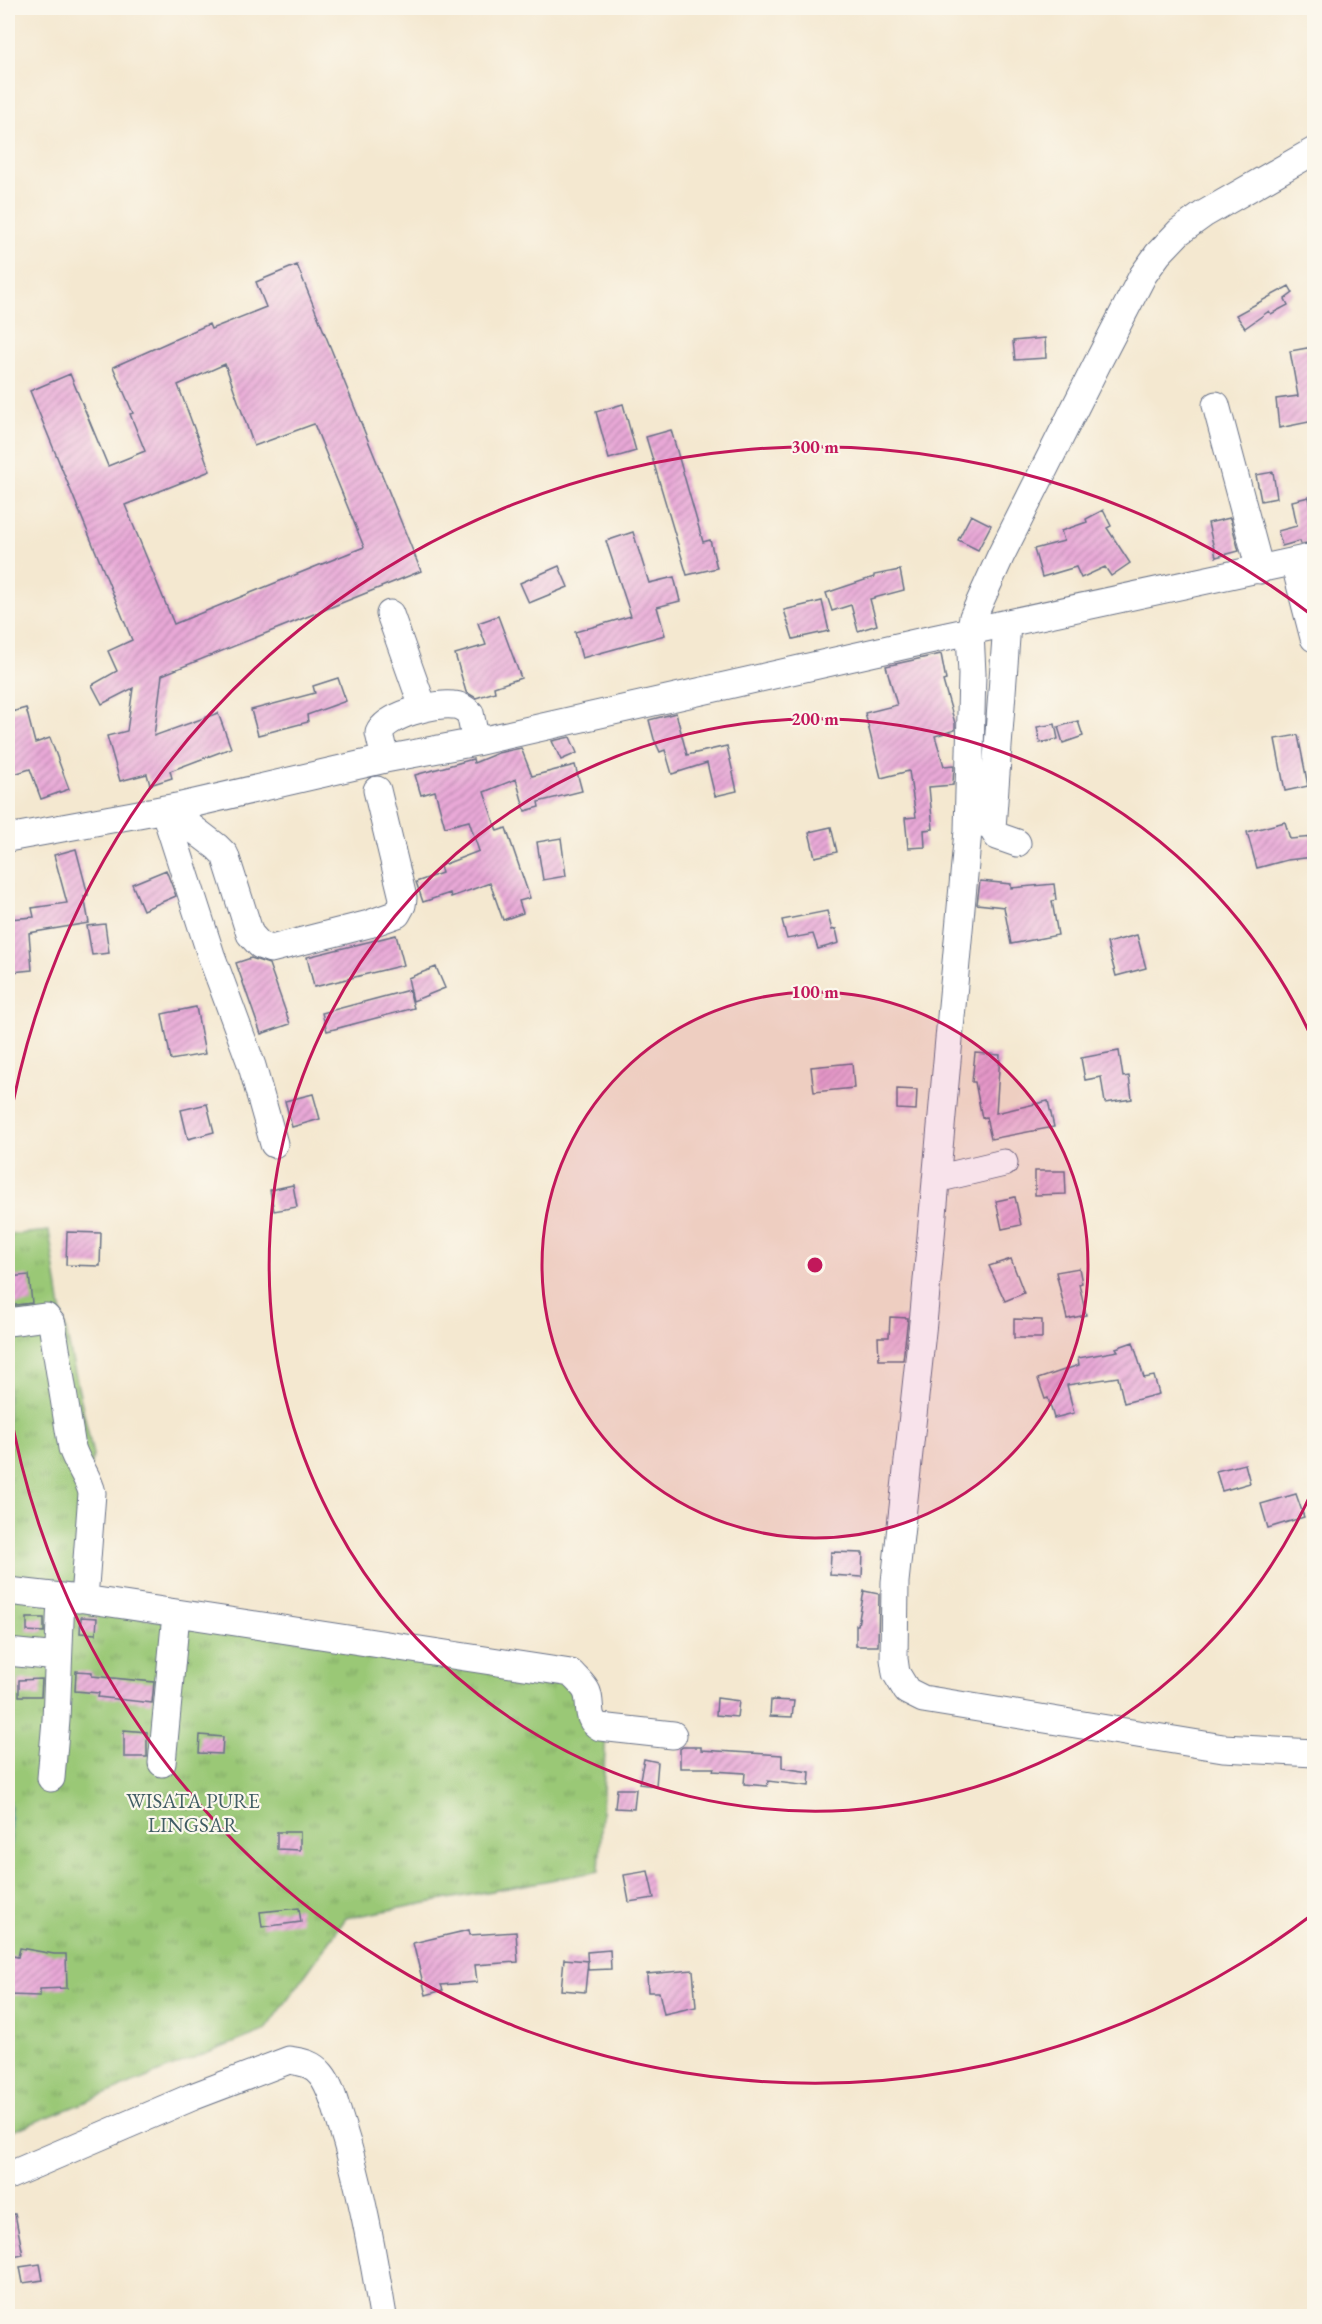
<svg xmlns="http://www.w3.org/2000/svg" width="1322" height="2324" font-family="'EB Garamond',serif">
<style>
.grass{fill:url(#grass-tufts);stroke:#5a7c6a;stroke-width:1.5}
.water{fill:#4db4cb;stroke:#347294;stroke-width:1.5}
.building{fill:url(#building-hatch);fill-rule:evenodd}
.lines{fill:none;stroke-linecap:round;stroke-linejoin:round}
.minor-casing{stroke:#677086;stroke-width:29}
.minor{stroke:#fff;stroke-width:27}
.ring{fill:none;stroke:#c2185b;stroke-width:3}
.labels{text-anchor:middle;stroke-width:4.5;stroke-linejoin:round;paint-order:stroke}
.park-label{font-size:21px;fill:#415d65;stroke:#fbf7ec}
.centre{fill:#c2185b;stroke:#fbf7ec;stroke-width:3}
.ring-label{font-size:18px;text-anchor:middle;font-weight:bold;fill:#c2185b;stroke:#fbf7ec;stroke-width:4.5;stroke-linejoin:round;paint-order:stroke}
</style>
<defs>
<pattern id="grass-tufts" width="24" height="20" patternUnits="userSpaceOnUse" patternTransform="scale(1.5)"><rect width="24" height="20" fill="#9ac876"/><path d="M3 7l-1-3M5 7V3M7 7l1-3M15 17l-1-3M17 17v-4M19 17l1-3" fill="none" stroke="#7da364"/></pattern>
<pattern id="building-hatch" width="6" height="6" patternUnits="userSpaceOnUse" patternTransform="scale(1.5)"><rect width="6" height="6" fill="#e9a9d7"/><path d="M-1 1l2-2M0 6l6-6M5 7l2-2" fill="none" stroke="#bc8ab2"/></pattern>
</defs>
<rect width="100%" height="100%" fill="#fbf7ec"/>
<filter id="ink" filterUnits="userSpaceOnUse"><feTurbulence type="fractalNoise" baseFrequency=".0167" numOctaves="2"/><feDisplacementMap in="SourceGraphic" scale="12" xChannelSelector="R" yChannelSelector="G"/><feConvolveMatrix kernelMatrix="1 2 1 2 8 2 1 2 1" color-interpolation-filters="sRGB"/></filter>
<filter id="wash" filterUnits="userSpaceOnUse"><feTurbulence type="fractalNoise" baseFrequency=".008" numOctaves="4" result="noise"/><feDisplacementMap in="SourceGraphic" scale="24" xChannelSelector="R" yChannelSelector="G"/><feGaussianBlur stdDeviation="1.35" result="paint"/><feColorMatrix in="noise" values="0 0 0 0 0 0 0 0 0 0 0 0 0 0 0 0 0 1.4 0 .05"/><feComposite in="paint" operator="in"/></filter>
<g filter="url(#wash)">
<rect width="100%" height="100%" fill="#f4e8d0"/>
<!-- grass -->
<path class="grass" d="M49,1231L61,1309L93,1455L72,1608L559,1677L606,1732L599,1871L346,1918L266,2030L8,2133V1235Z"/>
<!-- water -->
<path class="water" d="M8,1801H10L11,1881H8Z"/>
<g id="blocks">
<!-- building -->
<path class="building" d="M297,265L421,571L162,675L154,736L218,713L231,748L170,771L172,778L150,785L147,774L120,781L107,736L127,731L133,688L102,704L92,685L117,671L108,651L132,640L30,391L70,374L108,466L145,451L130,414L133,413L113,367L209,324L211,329L266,307L256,282ZM225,364L254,446L314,424L364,547L174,624L125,505L210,471L178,385Z
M1289,286L1293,293L1285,299L1288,305L1271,314L1269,311L1245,328L1236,315Z
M1045,338L1046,358L1015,360L1013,341Z
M1313,347L1314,421L1279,428L1276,399L1298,396L1290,351Z
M623,404L636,451L609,459L596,412Z
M671,430L703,542L710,540L717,568L687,575L646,437Z
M1273,472L1277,498L1261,501L1256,475Z
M1309,497L1314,524V542L1301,544L1300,541L1282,546L1278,531L1297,526L1292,501Z
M1103,510L1111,526L1107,528L1130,563L1111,576L1105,567L1081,578L1076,567L1042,577L1034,549L1064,541L1061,531L1087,522L1086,519Z
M971,515L991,525L978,550L958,540Z
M1230,518L1239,551L1216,557L1208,523Z
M633,532L649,583L674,577L680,601L657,607L665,635L582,658L575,632L631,616L606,541Z
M559,566L568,587L529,603L520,583Z
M900,570L904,590L870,599L877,625L858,631L851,605L832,611L826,593L874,577V575Z
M822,601L829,631L793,639L784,610Z
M498,616L521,678L494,687L495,692L476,698L466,692L455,654L486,645L478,623Z
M941,654L946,680L943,681L955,723V730L935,736L944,766L954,765L953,785L929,787L933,829L924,830L925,847L908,848L905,818L916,817L909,771L881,778L865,713L897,705L886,666Z
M338,678L346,701L307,715L308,722L258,735L251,710L315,693L313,686Z
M26,708L35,743L50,738L69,789L41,799L30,769L8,776V713Z
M676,713L687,755L727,746L737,791L715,796L707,763L672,774L665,750L660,752L654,739L649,720Z
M1078,721L1083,736L1063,743L1058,727Z
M1055,724L1058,739L1040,743L1037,727Z
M1298,735L1308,786L1285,791L1275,739Z
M570,737L577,753L561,760L552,741Z
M521,748L532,776L575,765L582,791L538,802L539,807L525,811L516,779L484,792L497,831L506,828L530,898L519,901L523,913L503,920L490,883L451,897L450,893L423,902L416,882L442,873L440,866L479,851L469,821L445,827L435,791L421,795L415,775L473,759L474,763L498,753Z
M1285,822L1290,839L1314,837V857L1287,860L1257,868L1247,832Z
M831,827L837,852L815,857L809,832Z
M561,838L566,876L543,880L537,842Z
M76,849L88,895L84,896L89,923L29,933L32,970L12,972L10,939L8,940V919L34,917L32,908L67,903L54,855Z
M166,870L176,896L143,910L132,884Z
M980,881L1011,884V888L1054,884L1056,900L1052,901L1058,935L1011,944L1004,907L977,904Z
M827,911L832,930L836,929L839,943L818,949L813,934L787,939L782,920Z
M105,924L109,953L92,955L87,926Z
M396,935L404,965L314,987L307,957Z
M1137,935L1146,968L1116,976L1107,943Z
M251,958L269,964L290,1024L261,1034L236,963Z
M436,967L445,988L413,1001L408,978Z
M409,990L414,1008L327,1031L322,1013Z
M196,1007L205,1054L171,1060L162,1014Z
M1119,1051L1123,1077L1129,1076L1132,1099L1105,1103L1101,1077L1085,1080L1081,1058Z
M975,1053L1000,1055L996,1113L1048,1101L1054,1127L991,1139L986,1117L982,1118L975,1082H972Z
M852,1063L854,1088L814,1092L811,1067Z
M897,1089L917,1090L916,1110L897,1109Z
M313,1094L320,1119L292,1127L285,1101Z
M207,1104L214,1132L188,1139L181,1110Z
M1035,1171H1065L1066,1194L1035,1195Z
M293,1185L297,1207L274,1211L270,1190Z
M1015,1197L1021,1225L1002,1229L996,1201Z
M67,1232L101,1233L100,1266L66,1265Z
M1011,1259L1024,1293L1005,1301L989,1266Z
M1079,1268L1082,1283L1079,1284L1086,1315L1067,1319L1056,1272Z
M29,1275L32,1303L8,1306V1277Z
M890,1317L908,1318L903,1360H879L878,1337H889Z
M1014,1319L1042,1320V1338H1014Z
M1133,1342L1144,1378L1154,1376L1159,1394L1124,1403L1118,1377L1067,1385L1074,1413L1054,1418L1048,1398L1045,1399L1038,1379L1079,1365L1078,1358L1118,1351L1116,1348Z
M1245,1464L1250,1483L1222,1491L1216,1471Z
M1296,1494L1304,1517L1268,1528L1261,1504Z
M831,1552L863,1553L862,1577L830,1575Z
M864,1591L879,1594L878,1646H856V1625H858Z
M81,1617L97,1618L96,1634L80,1633Z
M27,1618H44V1632L27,1631Z
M76,1671L92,1672V1676L154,1682L152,1703L98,1697L99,1693L75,1691Z
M42,1679L41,1696H19V1680Z
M717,1698L739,1701L737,1717L716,1715Z
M771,1700L794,1701L792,1717L770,1716Z
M124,1730L147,1732V1757H124Z
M200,1735L223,1737L222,1754L199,1753Z
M683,1747H701V1750L782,1755V1768L810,1772L809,1786L768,1781L767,1786L744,1784L745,1773L713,1771L714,1768H680V1749Z
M644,1759L658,1762L656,1786L639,1784Z
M617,1789H636L634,1809L615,1808Z
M277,1832H300V1850L277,1849Z
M648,1871L654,1898L629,1902L624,1875Z
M299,1908L301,1922L262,1927L260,1912Z
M469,1930L470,1935L516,1932L518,1962L475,1965L477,1982L441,1985L443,1990L426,1995L413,1943Z
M20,1948L54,1954H66L67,1988L40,1989V1996L8,1995V1955L18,1957Z
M610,1950L611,1969L588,1970L587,1952Z
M564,1959L588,1961L585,1992L561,1990Z
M693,1970L696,2007L664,2014L659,1992H648L647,1974Z
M8,2214H15L23,2255L8,2258Z
M40,2264L43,2280L23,2283L20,2267Z"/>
</g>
</g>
<g filter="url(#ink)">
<use href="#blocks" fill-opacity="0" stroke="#677086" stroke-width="1.5"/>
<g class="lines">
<!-- minor casing -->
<g class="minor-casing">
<path id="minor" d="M1314,151L1204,214L1179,232L1158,254L1143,275L1098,362L1001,555L973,617L970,632L972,674L968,831L924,1313L895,1582L894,1659L896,1673L907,1691L923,1699L1223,1748L1314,1753
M1216,405L1260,570
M1294,561L1314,638
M390,614L423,707
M1007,624L992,828L997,836L1017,843
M385,759L379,733C386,715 435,703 453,705C460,705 465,709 470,713L476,742
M182,806L187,824L217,847L225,855L250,934L260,945L271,949L369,924L397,914L402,905L403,898L377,790
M164,809L211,955L252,1066L274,1144
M8,838L182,806L385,759L476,742L924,641L1314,557
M936,1179L1004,1163
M8,1322L46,1317L52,1324L72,1448C77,1464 89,1478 92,1493L84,1599L571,1673C576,1679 584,1685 587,1692C592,1705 585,1719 600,1727L673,1735
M8,1591L79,1599
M8,1652L58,1657
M162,1763L176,1614
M51,1778L56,1720L61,1597
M8,2176L192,2097L289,2060C302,2062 312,2063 321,2074C331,2086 335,2105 340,2120C361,2185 372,2250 383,2316"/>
</g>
<!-- minor -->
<use href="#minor" class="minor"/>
</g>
</g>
<!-- distance rings -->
<circle cx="815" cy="1265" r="273" fill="#c2185b" fill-opacity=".12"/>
<g class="ring">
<circle cx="815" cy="1265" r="273"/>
<path d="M1314 1487A546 546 0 1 1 1314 1043"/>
<path d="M1313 1914A818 818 0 0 1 8 1400M8 1130A818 818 0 0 1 1313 616"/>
</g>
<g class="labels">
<!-- park labels -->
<g class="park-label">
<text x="193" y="1808">WISATA PURE<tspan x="193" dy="24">LINGSAR</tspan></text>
</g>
</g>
<circle cx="815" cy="1265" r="9" class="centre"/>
<g class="ring-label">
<text x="815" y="453">300 m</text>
<text x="815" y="725">200 m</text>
<text x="815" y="998">100 m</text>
</g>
<!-- margin -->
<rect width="1322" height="2324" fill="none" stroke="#fbf7ec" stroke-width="30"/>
</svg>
